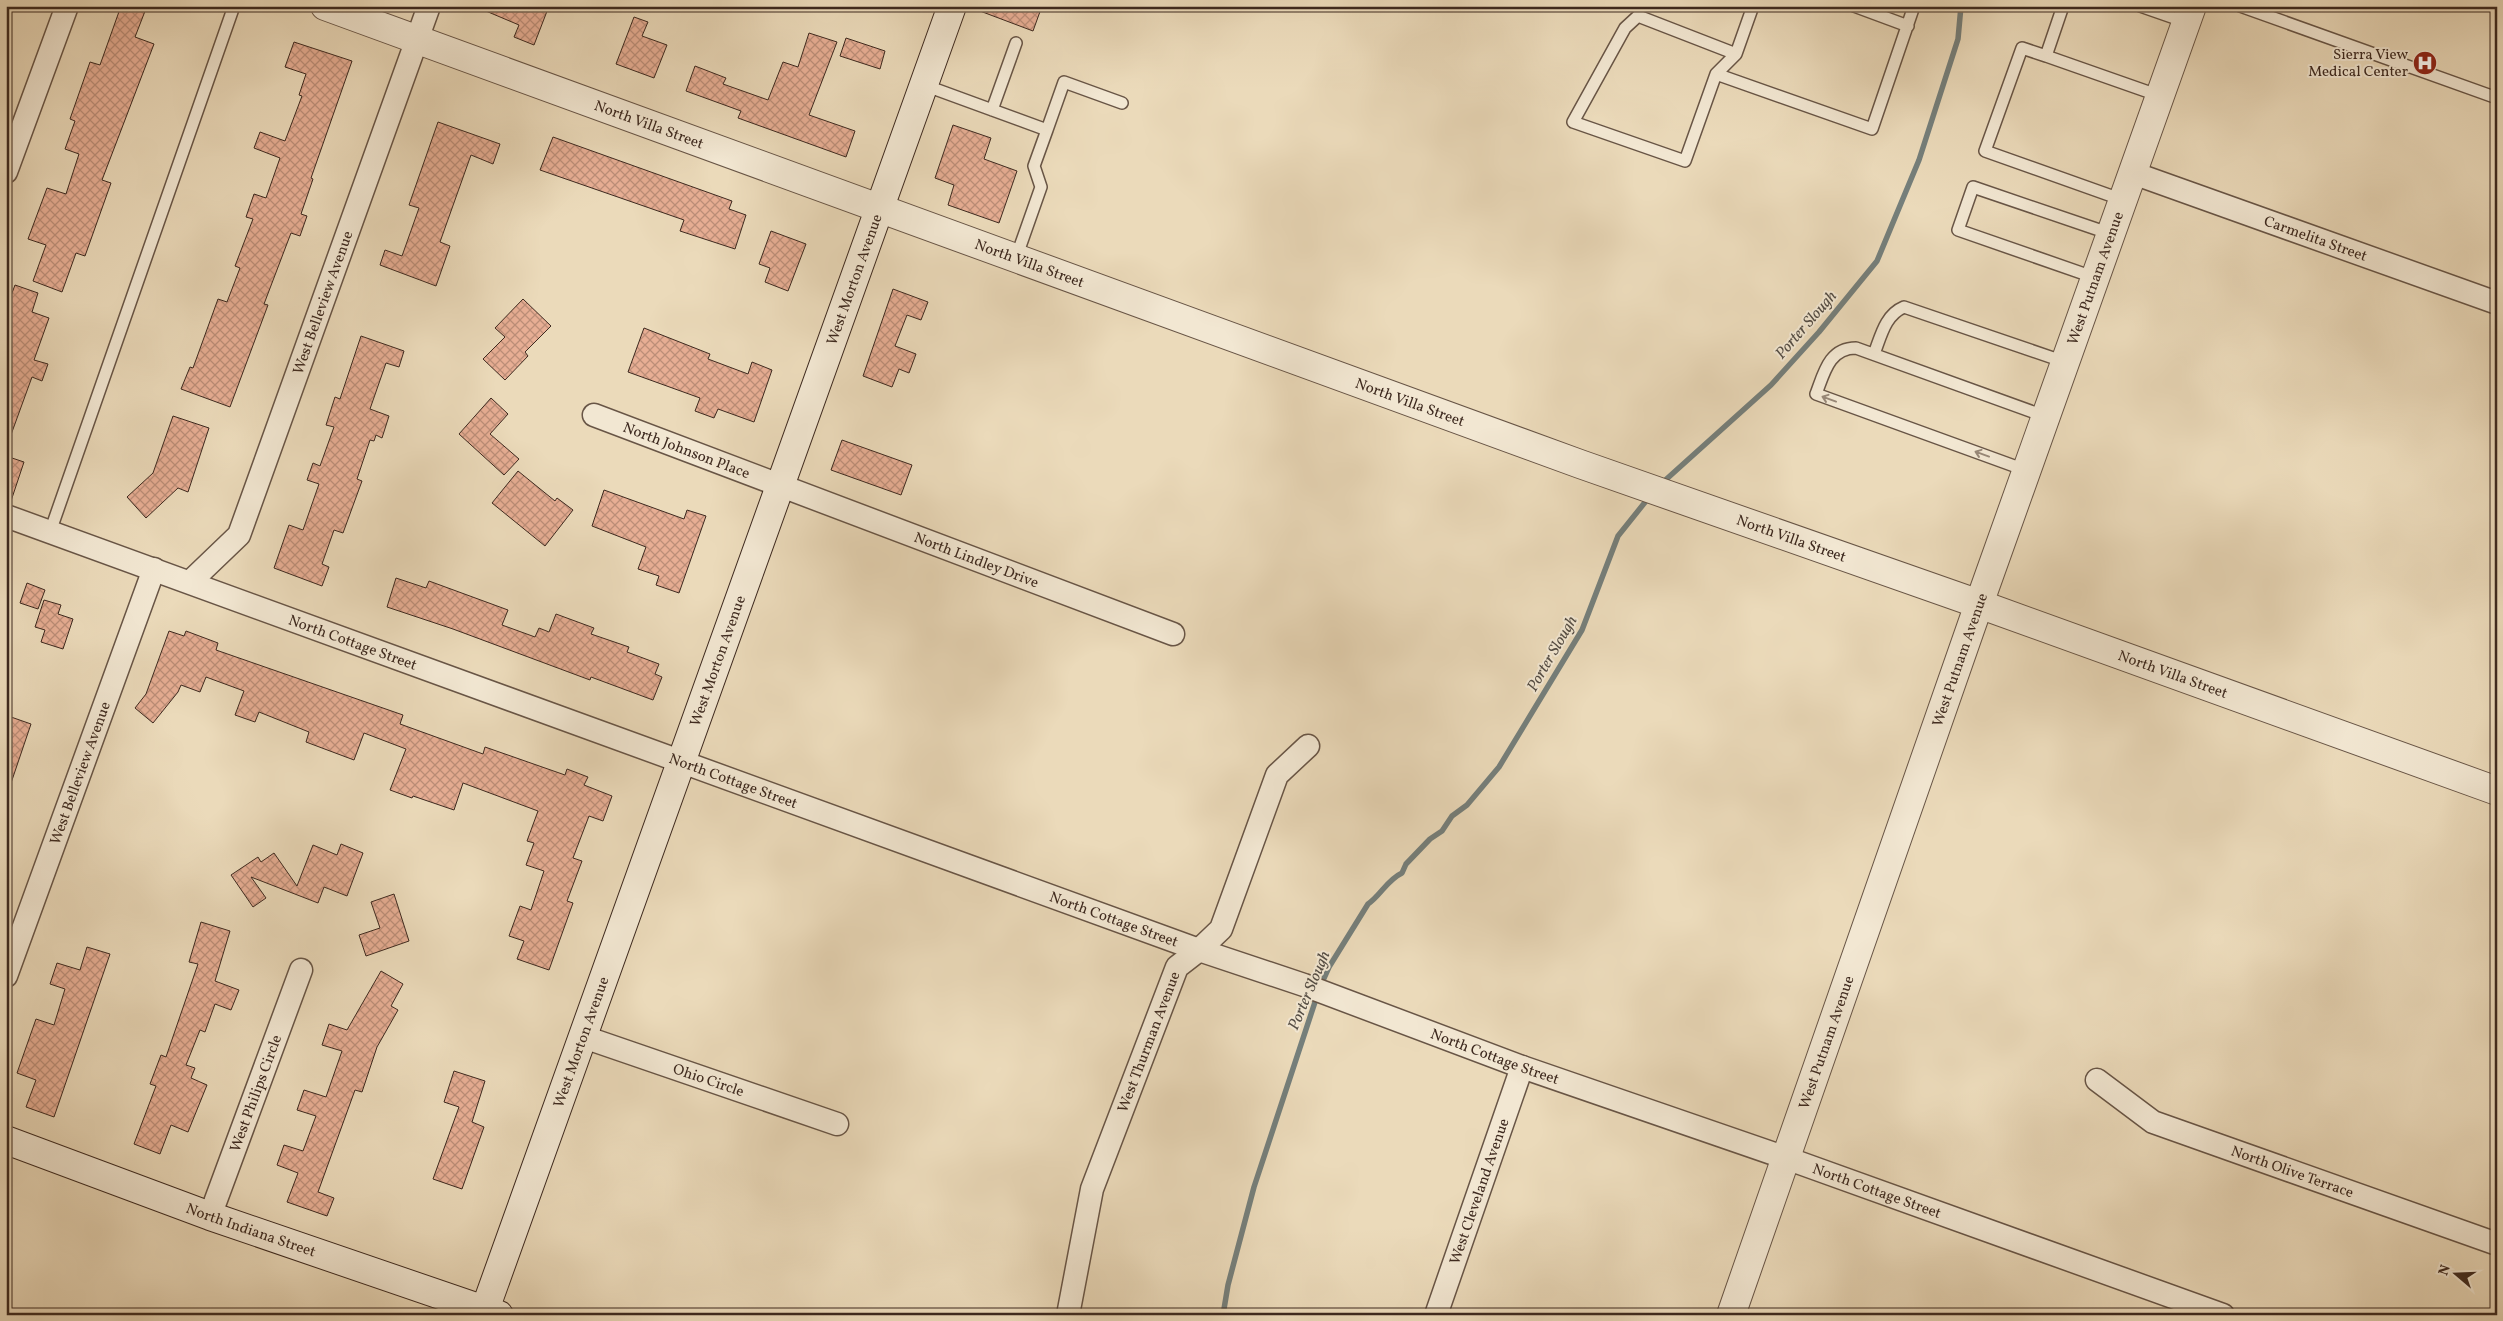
<svg xmlns="http://www.w3.org/2000/svg" width="2503" height="1321" font-family="Vollkorn,serif">
<style>
.lines{fill:none;stroke-linecap:round;stroke-linejoin:round}
.stream{stroke:#757f7b;stroke-width:5.5}
.building{fill:url(#building-cross-hatch);stroke:#3d291f}
.service-casing{stroke:#685546;stroke-width:14}
.minor-casing{stroke:#685546;stroke-width:25}
.tertiary-casing{stroke:#685546;stroke-width:30}
.secondary-casing{stroke:#3d291f;stroke-width:30}
.service{stroke:#f2e7d2;stroke-width:11}
.minor{stroke:#f2e7d2;stroke-width:22}
.tertiary{stroke:#f2e7d2;stroke-width:28}
.secondary{stroke:#f2e7d2;stroke-width:28}
.oneway{stroke:#988878}
.labels{text-anchor:middle;stroke-width:4;stroke-linejoin:round;paint-order:stroke}
.poi-label{font-size:15px;fill:#3d291f;stroke:#f2e7d2;text-anchor:end}
.street-label{font-size:15px;fill:#3d291f;stroke:#f2e7d2}
.water-label{font-size:16px;font-style:italic;fill:#544d45;stroke:#f2e7d2}
</style>
<defs>
<pattern id="building-cross-hatch" width="8" height="8" patternUnits="userSpaceOnUse" patternTransform="scale(1.25)"><rect width="8" height="8" fill="#e7ae94"/><path d="M0 0l8 8M0 8l8-8" fill="none" stroke="#bc8e78"/></pattern>
</defs>
<rect width="100%" height="100%" fill="#ebdaba"/>
<filter id="stains"><feTurbulence type="fractalNoise" baseFrequency=".004" numOctaves="4"/><feColorMatrix values="0 0 0 0 .2 0 0 0 0 .09 0 0 0 0 .02 0 0 0 .5 -.17"/></filter>
<radialGradient id="worn" r=".72"><stop offset=".6" stop-color="#630" stop-opacity="0"/><stop offset="1" stop-color="#630" stop-opacity=".3"/></radialGradient>
<g class="lines">
<!-- stream -->
<path class="stream" d="M1661,484L1771,385L1819,332L1877,261L1919,160L1958,39L1961,6
M1320,987L1329,967L1368,904C1381,895 1387,880 1402,873L1406,864L1430,839L1442,831L1452,816L1467,805L1499,767L1582,630L1618,536L1650,496
M1223,1315L1228,1285L1254,1187L1317,996"/>
</g>
<!-- building -->
<path class="building" d="M121,6H147L135,37L154,44L102,180L111,183L85,256L76,253L62,292L33,281L46,245L28,239L47,188L66,194L79,154L65,149L75,121L70,119L90,62L100,65Z
M474,6H549L534,45L514,37L519,25Z
M972,6H1042L1033,31L972,8Z
M634,17L648,22L642,36L667,45L654,78L616,64Z
M809,33L837,42L809,115L855,131L846,157L738,118L741,111L686,91L695,66L726,78L723,84L768,100L783,62L798,67Z
M846,38L885,51L880,69L840,56Z
M294,42L352,61L311,178L313,179L301,214L307,216L300,236L291,233L264,304L268,305L230,407L181,389L190,367L193,368L218,299L227,302L240,268L235,266L253,219L246,217L254,194L266,198L280,158L254,148L260,132L285,141L302,96L299,95L306,74L285,67Z
M438,122L500,144L493,164L471,155L440,242L450,246L436,286L380,265L385,250L402,256L419,208L409,205Z
M953,125L991,138L984,159L1017,171L999,223L948,205L954,185L935,178Z
M553,137L732,201L729,209L746,215L735,249L680,231L684,220L540,170Z
M771,231L806,244L788,291L765,282L770,268L759,264Z
M15,285L38,293L32,312L49,318L34,360L48,364L42,381L32,377L8,443H6V309Z
M893,289L928,302L921,320L907,315L895,346L916,354L909,373L899,369L892,387L863,376Z
M523,299L551,326L525,352L528,356L505,380L483,359L505,337L495,328Z
M644,328L710,354L708,359L748,374L752,362L772,370L754,422L718,409L714,418L695,411L700,398L628,372Z
M361,336L404,351L399,367L386,363L370,409L389,416L382,438L376,435L374,441L370,440L357,479L362,481L343,533L334,530L322,564L329,567L322,586L274,568L289,525L303,530L319,484L307,480L313,463L320,466L334,427L326,425L335,397L340,399Z
M491,398L508,414L490,434L519,459L504,475L459,434Z
M173,416L209,428L188,492L178,488L146,518L127,497L153,473Z
M842,440L912,465L901,495L831,470Z
M6,456L24,462L10,504L6,503Z
M518,471L555,501L557,498L573,510L545,546L492,503Z
M604,490L684,519L687,510L706,516L679,593L656,585L659,576L638,569L646,547L592,526Z
M396,578L426,588L429,581L508,610L502,625L535,637L539,628L549,632L556,614L594,628L591,634L629,647L627,652L659,664L655,674L662,677L653,700L591,677L590,680L453,629L387,607Z
M27,583L45,590L38,609L20,603Z
M44,600L61,605L58,614L73,619L63,649L41,642L45,630L35,627Z
M169,631L184,636L186,631L218,643L216,650L403,715L400,724L483,754L485,747L565,775L567,769L588,777L584,785L612,796L603,821L589,816L573,858L582,861L567,901L573,903L549,970L517,959L524,941L509,936L520,906L531,910L544,871L526,865L534,843L527,841L538,811L463,783L454,810L413,796L412,798L390,790L406,749L364,733L354,760L306,742L309,732L259,712L255,722L235,715L244,691L206,677L200,692L181,685L178,692L153,723L135,708L146,694Z
M11,717L31,724L9,789H6V731Z
M341,844L363,853L347,896L324,887L318,903L251,877L266,898L253,907L231,875L258,857L261,862L274,853L297,886L313,845L337,855Z
M394,894L409,941L366,956L359,935L380,928L371,902Z
M201,922L230,931L215,981L239,990L231,1010L215,1004L205,1032L200,1030L186,1065L195,1068L191,1078L207,1085L188,1132L171,1125L160,1154L134,1144L156,1086L150,1084L161,1055L166,1057L198,964L189,962Z
M87,947L110,954L54,1117L26,1107L36,1080L17,1073L36,1019L54,1025L65,989L50,984L57,963L80,970Z
M381,971L403,984L391,1006L398,1010L377,1047L362,1092L355,1090L318,1192L334,1198L327,1216L287,1202L298,1173L277,1165L284,1145L303,1151L316,1116L297,1110L304,1090L326,1097L342,1051L322,1045L329,1024L347,1030Z
M454,1071L485,1081L472,1122L484,1127L462,1189L433,1179L459,1107L444,1102Z"/>
<g class="lines">
<!-- service casing -->
<g class="service-casing">
<path id="service" d="M1854,6L1908,26
M2063,6L2046,56L2022,48L1985,151L2123,200
M2140,6L2186,22
M2240,6L2497,98
M1736,54L1638,16L1625,28L1573,122L1685,161L1716,74L1736,54L1753,6
M2046,56L2160,96
M1716,74L1872,129L1914,6
M924,85L1047,130L1034,166L1041,187L1016,258
M992,110L1016,43
M1047,130L1064,82L1122,103
M2096,278L1958,230L1973,187L2111,234
M1874,354C1881,336 1885,315 1904,307L2065,362
M2028,471L1816,394C1824,373 1829,348 1856,348L2047,417
M50,532L234,6"/>
</g>
<!-- minor casing -->
<g class="minor-casing">
<g id="minor">
<path d="M6,172L67,6"/>
<path id="s1" d="M2133,173L2497,303"/>
<path id="s2" d="M594,415L1173,634"/>
<path id="s3" d="M6,516L1199,950L1304,985L1522,1067L1786,1158L2223,1315"/>
<path id="s4" d="M190,582L239,535L429,6"/>
<path id="s5" d="M6,976L154,569"/>
<path id="s6" d="M581,1036L837,1124"/>
<path id="s7" d="M2097,1080L2153,1122L2497,1244"/>
<path id="s8" d="M210,1216L301,970"/>
<path id="s9" d="M1068,1315L1092,1189L1177,967L1199,950L1221,929L1277,775L1308,746"/>
<path id="s10" d="M1436,1315L1522,1067"/>
</g>
</g>
<!-- tertiary casing -->
<g class="tertiary-casing">
<g id="tertiary">
<path id="s11" d="M325,6L1580,464L1979,604L2497,791"/>
<path id="s12" d="M1731,1315L1979,604L2192,6"/>
</g>
</g>
<!-- secondary casing -->
<g class="secondary-casing">
<g id="secondary">
<path id="s13" d="M6,1140L210,1216L499,1315"/>
<path id="s14" d="M483,1315L952,6"/>
</g>
</g>
<!-- service -->
<use href="#service" class="service"/>
<!-- minor -->
<use href="#minor" class="minor"/>
<!-- tertiary -->
<use href="#tertiary" class="tertiary"/>
<!-- secondary -->
<use href="#secondary" class="secondary"/>
</g>
<!-- one-way arrows -->
<defs><path id="oneway-shaft" d="M-6 0H5M1.5-3L5.5 0L1.5 3" fill="none" stroke-width="1.6" stroke-linecap="round" stroke-linejoin="round" transform="scale(1.25)"/></defs>
<g class="oneway">
<use href="#oneway-shaft" transform="translate(1829 399) rotate(-160)"/>
<use href="#oneway-shaft" transform="translate(1982 454) rotate(-160)"/>
</g>
<!-- icons -->
<defs>
<g id="hospital-disc" transform="scale(1.25)"><circle r="9.5" fill="#8f2418" stroke="#f2e7d2"/><path d="M-5-5h3v3.5h4V-5h3V5h-3V1.5h-4V5h-3Z" fill="#fff"/></g>
</defs>
<g fill-rule="evenodd">
<use href="#hospital-disc" x="2425" y="63"/>
</g>
<g class="labels">
<!-- poi labels -->
<g class="poi-label">
<text x="2408" y="59">Sierra View<tspan x="2408" dy="17">Medical Center</tspan></text>
</g>
<!-- street labels -->
<g class="street-label">
<text dy="5" stroke="none"><textPath href="#s11" startOffset="345">North Villa Street</textPath></text>
<text dy="5" stroke="none"><textPath href="#s1" startOffset="194">Carmelita Street</textPath></text>
<text dy="5" stroke="none"><textPath href="#s11" startOffset="750">North Villa Street</textPath></text>
<text dy="5" stroke="none"><textPath href="#s12" startOffset="1099">West Putnam Avenue</textPath></text>
<text dy="5" stroke="none"><textPath href="#s14" startOffset="1100">West Morton Avenue</textPath></text>
<text dy="5" stroke="none"><textPath href="#s4" startOffset="315">West Belleview Avenue</textPath></text>
<text dy="5" stroke="none"><textPath href="#s11" startOffset="1155">North Villa Street</textPath></text>
<text dy="5" stroke="none"><textPath href="#s2" startOffset="99">North Johnson Place</textPath></text>
<text dy="5" stroke="none"><textPath href="#s11" startOffset="1560">North Villa Street</textPath></text>
<text dy="5" stroke="none"><textPath href="#s2" startOffset="409">North Lindley Drive</textPath></text>
<text dy="5" stroke="none"><textPath href="#s3" startOffset="369">North Cottage Street</textPath></text>
<text dy="5" stroke="none"><textPath href="#s14" startOffset="695">West Morton Avenue</textPath></text>
<text dy="5" stroke="none"><textPath href="#s12" startOffset="694">West Putnam Avenue</textPath></text>
<text dy="5" stroke="none"><textPath href="#s11" startOffset="1965">North Villa Street</textPath></text>
<text dy="5" stroke="none"><textPath href="#s5" startOffset="216">West Belleview Avenue</textPath></text>
<text dy="5" stroke="none"><textPath href="#s3" startOffset="774">North Cottage Street</textPath></text>
<text dy="5" stroke="none"><textPath href="#s3" startOffset="1179">North Cottage Street</textPath></text>
<text dy="5" stroke="none"><textPath href="#s14" startOffset="290">West Morton Avenue</textPath></text>
<text dy="5" stroke="none"><textPath href="#s9" startOffset="286">West Thurman Avenue</textPath></text>
<text dy="5" stroke="none"><textPath href="#s12" startOffset="289">West Putnam Avenue</textPath></text>
<text dy="5" stroke="none"><textPath href="#s3" startOffset="1584">North Cottage Street</textPath></text>
<text dy="5" stroke="none"><textPath href="#s6" startOffset="135">Ohio Circle</textPath></text>
<text dy="5" stroke="none"><textPath href="#s8" startOffset="131">West Philips Circle</textPath></text>
<text dy="5" stroke="none"><textPath href="#s7" startOffset="218">North Olive Terrace</textPath></text>
<text dy="5" stroke="none"><textPath href="#s3" startOffset="1989">North Cottage Street</textPath></text>
<text dy="5" stroke="none"><textPath href="#s10" startOffset="131">West Cleveland Avenue</textPath></text>
<text dy="5" stroke="none"><textPath href="#s13" startOffset="261">North Indiana Street</textPath></text>
</g>
<!-- water labels -->
<g class="water-label">
<text transform="translate(1805 324) rotate(-49)" y="6">Porter Slough</text>
<text transform="translate(1551 653) rotate(-60)" y="6">Porter Slough</text>
<text transform="translate(1308 990) rotate(-67)" y="6">Porter Slough</text>
</g>
</g>
<!-- margin -->
<rect width="2503" height="1321" fill="none" stroke="#ebdaba" stroke-width="25"/>
<rect x="8" y="8" width="2488" height="1306" fill="none" stroke="#3d291f" stroke-width="2.5"/>
<rect x="12" y="12" width="2478" height="1296" fill="none" stroke="#3d291f"/>
<!-- north arrow -->
<g transform="translate(2456 1274) rotate(289)" stroke="#f2e7d2" stroke-width="4" paint-order="stroke">
<path d="M0-4L9 19L0 12L-9 19Z" fill="#3d291f"/>
<text y="-8" font-size="14" font-weight="bold" text-anchor="middle" fill="#3d291f">N</text>
</g>
<rect width="100%" height="100%" filter="url(#stains)"/>
<rect width="100%" height="100%" fill="url(#worn)"/>
</svg>
